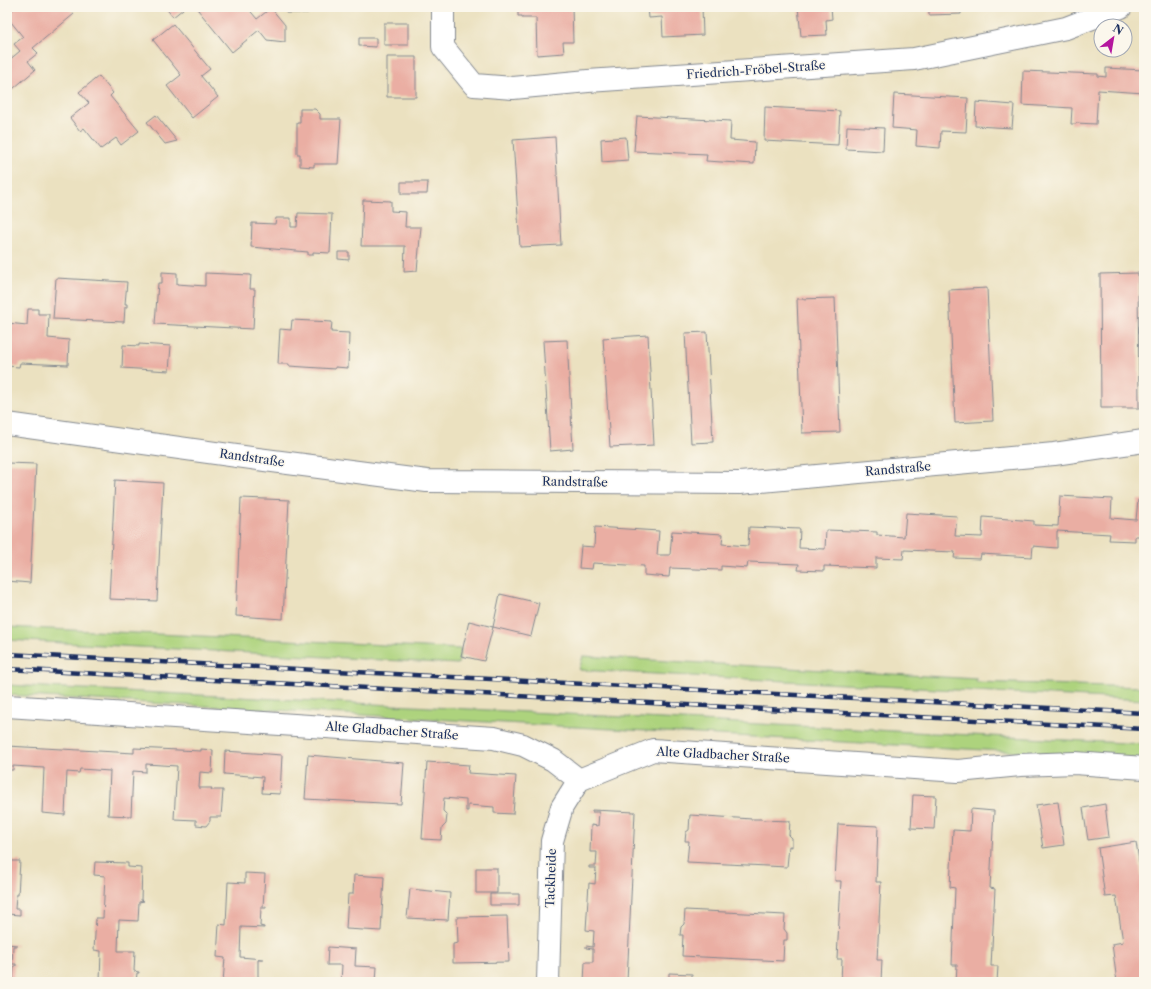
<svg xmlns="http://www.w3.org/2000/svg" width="1151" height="989" font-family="'Libre Caslon Text',serif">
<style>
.green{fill:#add37d;stroke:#64816e}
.building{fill:#eaaea3}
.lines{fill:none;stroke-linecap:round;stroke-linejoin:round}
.street-casing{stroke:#83888f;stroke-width:24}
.street{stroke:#fff;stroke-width:22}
.rail-casing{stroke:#1b2f5e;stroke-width:4.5}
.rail{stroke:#fbf7ec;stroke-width:3;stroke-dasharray:9;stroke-linecap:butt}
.labels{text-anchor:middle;stroke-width:3;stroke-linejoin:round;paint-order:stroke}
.street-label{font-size:12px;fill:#1b2f5e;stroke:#fbf7ec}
</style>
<rect width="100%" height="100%" fill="#fbf7ec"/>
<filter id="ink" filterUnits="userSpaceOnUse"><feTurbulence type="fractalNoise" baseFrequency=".025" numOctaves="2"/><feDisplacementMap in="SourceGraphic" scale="8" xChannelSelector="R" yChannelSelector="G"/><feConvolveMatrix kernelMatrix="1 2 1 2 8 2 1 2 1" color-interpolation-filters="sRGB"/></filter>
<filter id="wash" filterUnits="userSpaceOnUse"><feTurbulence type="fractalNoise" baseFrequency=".012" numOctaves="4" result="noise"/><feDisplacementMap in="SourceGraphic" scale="16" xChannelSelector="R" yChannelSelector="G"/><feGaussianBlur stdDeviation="0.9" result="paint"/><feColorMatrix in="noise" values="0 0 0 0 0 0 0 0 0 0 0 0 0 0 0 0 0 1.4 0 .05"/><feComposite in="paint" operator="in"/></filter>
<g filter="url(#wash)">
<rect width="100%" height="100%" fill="#ebe1c0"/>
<!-- green -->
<path class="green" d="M7,627L328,642L461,649L458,664L7,640Z
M583,656L977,679L976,682L1144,687V700L579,670Z
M7,685L1144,744V759L7,695Z"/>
<g id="blocks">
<!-- building -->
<path class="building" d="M16,7H68L74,14L33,48L38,53L28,61L35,70L7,94V59L8,61L20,51L14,44L23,37L7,17V14Z
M165,7H182L183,9L173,17Z
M202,7H247L257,19L271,8L285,25V42L267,40L259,30L232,52L198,10Z
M285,7H308V13H286Z
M518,7H572L573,42H563L564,53L537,55L536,18H522V16H518Z
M648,7H702L703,35L663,37L662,17L649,18Z
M798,7H831L832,19L826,20L827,35L801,36Z
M929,7H961V14L929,15Z
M384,23H408V45H384Z
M173,24L210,69L201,76L218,97L192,118L167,86L181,75L153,40Z
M359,38H376V47L359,46Z
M387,57H416V97H387Z
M1143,65H1144V93L1098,90L1096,124L1076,123V124H1071L1072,108L1022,105L1023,71L1098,74V76L1106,77V68L1143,70Z
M99,76L113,93L110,96L139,131L121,145L116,138L101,149L84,128L80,131L70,118L89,103L79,92Z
M894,94L968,98L966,132L941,131L940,148L916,146L917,130L892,128Z
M976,102L1014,105L1012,128L975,126Z
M765,107L840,111L838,145L764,141Z
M300,109H315L320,114V119H341L338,164H314V167L300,166V154H297V123H300Z
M156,115L177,141L165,144L147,122Z
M637,116L731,121L730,140L755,142L754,164L706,161L707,154L634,151Z
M847,126L884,128L883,151L846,149Z
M555,137L561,245L520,247L513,140Z
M626,137L628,160L602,162L601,139Z
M401,182H428L427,194H401Z
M363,200L391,201V211L406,212L405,227H421L417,271L404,272L405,246H361Z
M298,213L332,214L330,253L313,252V255H308V252L251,247L252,223L275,224L276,218H291V227H297Z
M338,252H349V260L338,259Z
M162,272L177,273V284L205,286V273L251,275L250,289H255L253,329L155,324L158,283H162Z
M1138,273L1139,408H1101L1100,274Z
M56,278L127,282L125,304H127V307H125L124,322L53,319Z
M987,288L993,421L955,423L949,290Z
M835,298L840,432L802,433L797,299Z
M28,309H38V314H49L48,338L69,340L68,365L20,363L19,367L7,366V323L27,325Z
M292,320L332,322L331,332L349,333L348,368L335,367V369L289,366V364H278L280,329L291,330Z
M707,332L713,442L691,443L685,333Z
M648,335L654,445L610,447L603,338Z
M567,340L573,449L550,451L543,341Z
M139,344L171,346L169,371L122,368L123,345L139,346Z
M7,463L36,464L30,583L7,581Z
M115,480L163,483L157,601L109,599Z
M1060,496L1112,499L1111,518L1136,520L1138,500H1144V536H1135V541L1109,540L1110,534L1057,531V548L1033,546L1032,557L981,554L980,559L954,558L955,552L904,550L903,559L876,558V568L824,566V571L798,570L799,564L748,562L747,568L721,566V570L670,568L669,577L644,575V566L593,563L592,569L579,568L581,546L594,547L595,527L659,531L657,555H670L672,531L723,534L722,544L748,546L749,527L800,529L799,548L825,549L826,530L877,532V535L904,537L906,513L957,516L955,536L982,537L983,517L1034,521V525L1058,526Z
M241,498L289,500L283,619L236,616Z
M500,594L539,603L531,636L493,627Z
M469,621L493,627L484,661L461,656Z
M7,746L134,753V748L201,751V749L213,750L212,773L200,772L199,788H212L211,790H223L221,817H210V821L206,826L196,825V820L174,819L177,766L146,764V772L133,771L131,816L108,815L110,771L80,769L79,773L67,772L65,815L42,813L44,768L13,766V770H7Z
M225,751L282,755L280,794L262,793L263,777L224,774Z
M308,755L404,763L401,804L305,799Z
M427,762L469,765L468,773L516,776L513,814L494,813V807L468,805V811H466V800L444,798L443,811L447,815L446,824L442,828L441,840L422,839Z
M913,795L936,796L934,829L911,828Z
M1058,802L1064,845L1043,848L1036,805Z
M1105,804L1109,837L1088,840L1083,808Z
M971,809L994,811L990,888L995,889L991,966H998L997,982H956L957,965H952L955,888L950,887L953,830L970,831Z
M592,810L635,812L627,982H584L585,962H593V949L586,948V946L593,947L594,931L586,930L589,883L595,884L596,868H589V866H596L597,852H590L591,825L598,826L599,812H592Z
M690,815L752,819H763V820L790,821L789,835L792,838V847L789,846L787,867L687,862L689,841H685L686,832L689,830Z
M838,824L878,826L876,882H881L877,960H882L881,982H841L842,959H837L841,881H835Z
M1136,842L1144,891V982H1117L1112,944L1123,942L1116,896L1105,897L1098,848Z
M7,861H20L18,895H16L15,909H20V915L7,914Z
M95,862L128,863V867L142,868L141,900L144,901L139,902L138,921L119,920L118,951H135L134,971L139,972V973H137L136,982H100L101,951L94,950L96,918H103L105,876L94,875Z
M476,868H497V893H476Z
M245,873L265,874L263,907L266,906V908H261L260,926L264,927V928L241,927L240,957L263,959V960H258V977L262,978V980L259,979V982H223L225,958L217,957L219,924L226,925L228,882L245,883Z
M354,875L384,877L381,931L346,929L348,894H353Z
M410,889L450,893L448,920L407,918Z
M490,894H519V905H490Z
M685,910L785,915L784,929L787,933V940H784L783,961L682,956L683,935H680L681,927L684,924Z
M507,916L509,962L453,963V944L458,943L457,917Z
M7,944L17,945V946H13L12,964H16V966H14L13,982H7Z
M328,947L356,949L355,966L377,967L376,982H341L342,965H327Z
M669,973L692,974V982H669Z"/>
</g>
</g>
<g filter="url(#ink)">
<use href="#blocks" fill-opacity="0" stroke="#83888f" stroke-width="1"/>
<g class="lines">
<!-- street casing -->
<g class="street-casing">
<path id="street" d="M443,7V47L474,85L513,88L588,81L914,59L1066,28L1121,7
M7,424L265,460L427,481L740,483L1054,454L1144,441
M7,706L494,738L523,745L553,760L579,780
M579,780L653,750L958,771L1020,765L1075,763L1144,768
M548,982L552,841L562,807L579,780"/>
</g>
<!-- street -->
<use href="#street" class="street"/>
<!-- rail casing -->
<g class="rail-casing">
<path id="rail" d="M7,654L1144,713
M7,669L1144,729"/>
</g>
<!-- rail -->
<use href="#rail" class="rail"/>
</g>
</g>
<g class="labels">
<!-- street labels -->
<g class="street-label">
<text transform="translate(756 70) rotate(-4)" y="4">Friedrich-Fröbel-Straße</text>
<text transform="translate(252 458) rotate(8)" y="4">Randstraße</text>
<text transform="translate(898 469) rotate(-5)" y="4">Randstraße</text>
<text transform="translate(575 482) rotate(1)" y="4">Randstraße</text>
<text transform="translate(392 731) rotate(4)" y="4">Alte Gladbacher Straße</text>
<text transform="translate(723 755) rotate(3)" y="4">Alte Gladbacher Straße</text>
<text transform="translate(551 878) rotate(-88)" y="4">Tackheide</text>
</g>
</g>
<!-- margin -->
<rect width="1151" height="989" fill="none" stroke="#fbf7ec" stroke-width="24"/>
<!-- north arrow -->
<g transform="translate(1113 38) rotate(31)"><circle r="19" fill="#fbf7ec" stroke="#a1a7b3"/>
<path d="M0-3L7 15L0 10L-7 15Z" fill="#b5179e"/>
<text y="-6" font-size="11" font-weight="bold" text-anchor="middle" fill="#1b2f5e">N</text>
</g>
</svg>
